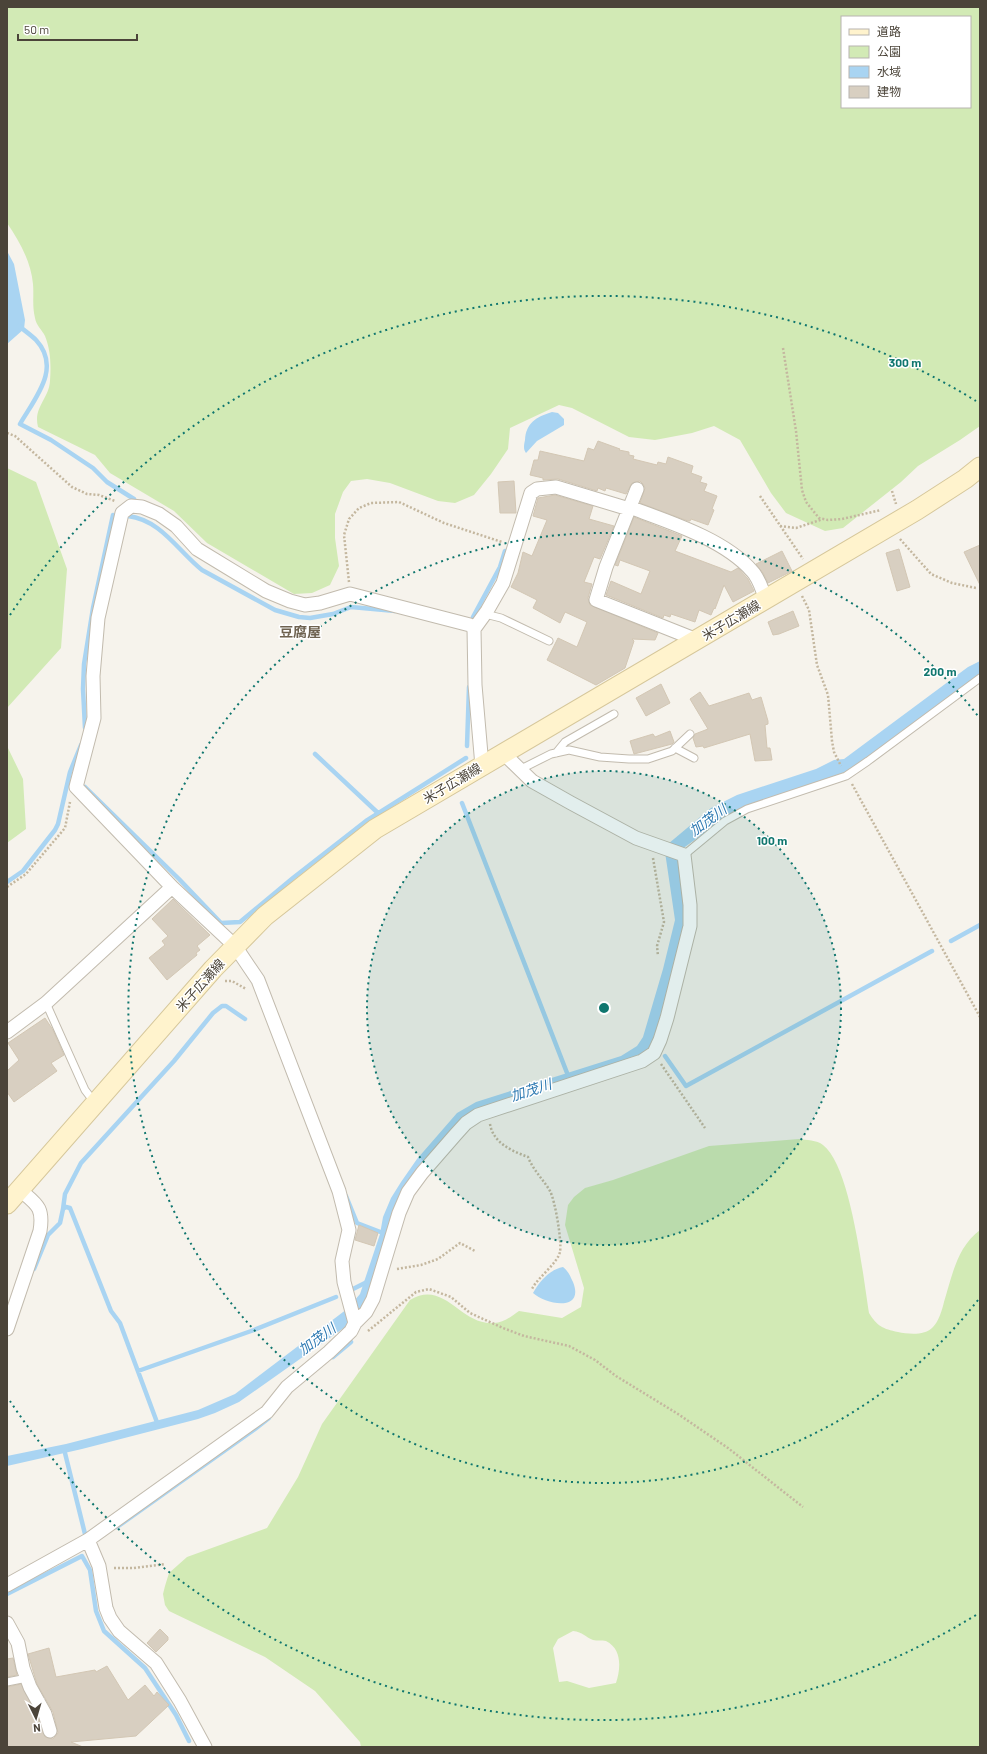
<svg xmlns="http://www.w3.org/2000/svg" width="987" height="1754" font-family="Barlow,'Noto Sans JP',sans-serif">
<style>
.green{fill:#d2eab5;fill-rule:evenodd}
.water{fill:#a9d4f2}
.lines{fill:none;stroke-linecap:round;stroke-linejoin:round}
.stream{stroke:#a9d4f2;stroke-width:4.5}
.building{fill:#d8cfc1;stroke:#d3c7b4}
.service-casing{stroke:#c2bbae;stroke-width:9}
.minor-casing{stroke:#c2bbae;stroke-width:15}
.secondary-casing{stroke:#d6c79b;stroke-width:21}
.path{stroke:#c4b79f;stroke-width:2.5;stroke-dasharray:2 2;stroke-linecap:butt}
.service{stroke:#fff;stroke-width:7}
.minor{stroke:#fff;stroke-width:13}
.secondary{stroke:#fff3cd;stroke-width:19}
.ring{fill:none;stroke:#0f766e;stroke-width:2;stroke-dasharray:2 4}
.labels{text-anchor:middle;stroke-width:3;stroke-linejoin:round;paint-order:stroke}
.street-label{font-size:13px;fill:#4b4439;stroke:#fff}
.neighbourhood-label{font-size:14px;font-weight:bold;fill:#6e6250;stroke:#fff}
.water-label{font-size:14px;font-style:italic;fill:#2e7ab2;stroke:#fff}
.centre{fill:#0f766e;stroke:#fff;stroke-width:2}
.ring-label{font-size:12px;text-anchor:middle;font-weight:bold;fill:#0f766e;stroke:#fff;stroke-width:3;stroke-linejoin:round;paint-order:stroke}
</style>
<rect width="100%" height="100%" fill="#f6f3ec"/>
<!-- green -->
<path class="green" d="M7,7H980V426L960,440L918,466L901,482L843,528L825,531L786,513L771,493L740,440L714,426L692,433L655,440L629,437L572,408L559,405L510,428L508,449L491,474L474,495L455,503L438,501L390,483L367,479L351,481L343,492L335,514V538L339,566L330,585L312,593L294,594L207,543L174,511L110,473L95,455L38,427C33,407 49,399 50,381C51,366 51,351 45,336C42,330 36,325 35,318C32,306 34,296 33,284C31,262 20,242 7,223ZM842,17H970V107H842Z
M7,468L36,482L67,569L61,648L7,708Z
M7,746L23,779L26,829L7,843Z
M799,1139C806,1140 817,1140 823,1145C851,1166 863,1276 869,1313C877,1326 883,1329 898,1332C908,1334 925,1336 933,1327C939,1321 942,1310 944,1302C952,1276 957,1247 980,1230V1747H361L360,1742L315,1691L265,1657L169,1611L165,1605L163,1594L165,1586L169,1573L187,1557L267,1528L298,1477L322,1424L410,1300C445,1279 460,1326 494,1323C503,1323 512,1316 519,1311L562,1318L581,1307L584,1288L565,1225L568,1205L574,1197L585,1188L613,1180L709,1146ZM573,1631C583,1632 585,1637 593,1640C597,1641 602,1640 606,1641C622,1649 621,1668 616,1683L589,1688L567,1681L559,1682L553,1648L558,1639Z"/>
<!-- water -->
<path class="water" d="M7,251L14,264L25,320L24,329L7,344Z
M552,412L558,413L564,419V425L537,441L526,453C523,449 524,445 525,440C526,423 536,417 552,412Z
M980,661V676L848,771L724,819L682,849L687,907L677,971L650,1051L475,1115L421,1171L369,1300L348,1325L239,1402L215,1413L198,1419L82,1449L7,1466V1456L66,1444L198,1410L235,1394L347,1309L360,1294L380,1234L383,1217L391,1198L401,1182L417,1159L457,1113L476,1102L621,1056L637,1046L643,1037L663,969L675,920L665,852L668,844L711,808L737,795L816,769L834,760L844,759L968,667Z
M563,1267C569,1272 570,1276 573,1282C585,1312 546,1305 533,1293C540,1281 549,1270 563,1267Z"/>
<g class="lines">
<!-- stream -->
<path class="stream" d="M19,326C25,331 31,335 36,340C62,368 35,398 20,424L51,440L93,468L107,482L134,499
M128,516C161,520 178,551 202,570L275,610L299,617L310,618L333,614L351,607L395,611
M473,617L500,567L505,551
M85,728L83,689L84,664L93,608L113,515
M467,746L469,687
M315,754L378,813
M85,787L179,879L221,923L240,922L293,878L366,821L466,758
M462,803L569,1078
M7,882L23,871L55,830L58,824L70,772L81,745
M951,941L980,925
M665,1056L686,1086L932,951
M346,1196L357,1223L383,1233
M34,1269L48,1235L60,1223L63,1209
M351,1290L367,1282
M333,1357L351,1342
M138,1371L254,1330L336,1297
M158,1425L120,1323L111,1311L70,1208L66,1207L63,1209L65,1194L81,1163L174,1061L213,1013L222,1006H226L245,1019
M64,1449L85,1534
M117,1527L255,1429L269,1418
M7,1594L82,1556L90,1570L96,1611L104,1631L145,1668L176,1715L189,1741"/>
</g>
<!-- building -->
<path class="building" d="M598,441L620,449L619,450L629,452V455L634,456L633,459L657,465L658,462L666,464L668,457L693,466L691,473L702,477L700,482L707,484L704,491L717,496L712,509L714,510L708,525L691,519L690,521H688L640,503L645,488L643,484L640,481L632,483L626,494L606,488L605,491L598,488L597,491L558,479L543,480V478L530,475L534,460H538L540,451L584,461L588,448L594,450Z
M514,481L516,513H500L498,482Z
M555,495L593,506L589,519L614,526L600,559L594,557L584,582L592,584L588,598L590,605L658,633L655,640L632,639L634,641L625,668L596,685L547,660L558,638L577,647L587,622L565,612L560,623L533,608L537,600L511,587L518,573L523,552L532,556L547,520L533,516L538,498Z
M634,517L682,536L675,551L731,572L738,568L748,579L754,591L733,602L724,585L715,609L714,608L711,615L699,610L695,622L671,614L670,617L664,615L663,618L606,595L611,581L641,594L650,571L620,560L618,566L615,565Z
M980,545V585L964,552Z
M899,549L910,587L897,591L886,553Z
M782,551L792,571L768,583L763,573L756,564Z
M793,611L799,626L779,634L773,635L768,622Z
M661,684L670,703L646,716L636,698Z
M700,692L709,706L749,693L752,700L761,697L768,721V724L765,725L767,748H770L772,760L755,761L750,734L704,748L703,746L696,747L693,738L695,734L708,729L690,699Z
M670,731L674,742L672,744L634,754L630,741L653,734L655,737Z
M173,899L210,935L197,946L200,950L196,953L197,955L167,980L149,958L165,945L162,941L168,936L152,919Z
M45,1018L53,1030L64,1055L51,1063L57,1071L14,1102L7,1092V1071L19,1060L8,1043Z
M359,1225L378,1233L374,1246L355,1240Z
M160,1629L168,1637V1640L156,1652L147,1643Z
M49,1648L56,1677L95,1670L96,1672L107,1666L128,1700L145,1685L154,1696L157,1692L169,1705L136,1736L71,1742L83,1747H7V1687L21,1684L38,1717L45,1737L53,1739L58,1733L53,1712L37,1684L28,1654Z
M13,1658L17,1675L7,1677V1659Z"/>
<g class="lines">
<!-- service casing -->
<g class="service-casing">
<path id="service" d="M485,614L501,618L549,641
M675,748L694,758
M556,753L565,742L614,714
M521,769L551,754L569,750L600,757L629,759H648L672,751L690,734
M684,855L725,821L747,809L846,776L868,761L980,678
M46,1003L85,1090L95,1103
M7,1682L27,1678"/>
</g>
<!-- minor casing -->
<g class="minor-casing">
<path id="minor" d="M637,489L606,567L596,600L697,640
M629,507C669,522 724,539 752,571C759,578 762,590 766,599
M474,629L487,611L503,583L531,493L537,489L556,487L629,509
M7,1032L46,1003L172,887
M355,1323L344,1282L342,1261L349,1230L339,1191L258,980L235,946L172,887L76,787L94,718L93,676L98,618L122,513L131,506L142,507L159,514L176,526L197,549L266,591L290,601L305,605L320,603L350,594L470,625L474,629L475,685L482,766
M7,1329L40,1231C44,1206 36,1204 19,1189
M88,1540L99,1566L106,1608L110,1618L119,1631L156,1663L180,1701L205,1747
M7,1585L88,1540L267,1412L287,1387L329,1352L351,1331L355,1323L366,1312L373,1299L399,1213L408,1192L422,1173L456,1134L466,1123L478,1115L642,1061L654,1053L660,1040L667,1018L690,926V905L684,855L636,838L571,803L532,781L503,753
M7,1623L18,1643L23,1668L30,1687L45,1714L50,1731"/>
</g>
<!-- secondary casing -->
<g class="secondary-casing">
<path id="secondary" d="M7,1204L213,969L265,916L375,829L917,510L965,479L980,467"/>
</g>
<!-- path -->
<path class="path" d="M783,348L796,431L802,490L806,502L819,518L828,520L842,519L881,510
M7,433L15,436L72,487L87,494L99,495L115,501
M892,491L896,504
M760,496L803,559
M780,526L796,528L823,519
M900,539L931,574L952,583L976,588
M349,582L344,535L349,519L359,508L371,503L399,502L444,523L502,542
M802,596L809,610L817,665L828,695L832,741L834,752L841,766
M852,784L980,1017
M653,858L664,922L657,946L658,956
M7,887L26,874L65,828L70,802
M225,981H232L246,989
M661,1064L705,1128
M490,1124C493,1143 512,1151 528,1157C533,1170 543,1179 550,1191C555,1200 562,1241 560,1252C557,1264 538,1277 532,1289
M397,1269L421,1265L438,1259L460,1243L475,1251
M368,1331L416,1292L429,1289L451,1297L470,1313L503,1328L524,1336L569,1346L595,1360L616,1376L678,1414L728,1448L803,1507
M114,1568H134L165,1564"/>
<!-- service -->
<use href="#service" class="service"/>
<!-- minor -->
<use href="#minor" class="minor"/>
<!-- secondary -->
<use href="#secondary" class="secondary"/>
</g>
<!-- distance rings -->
<circle cx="604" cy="1008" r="237" fill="#0f766e" fill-opacity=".12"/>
<g class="ring">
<circle cx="604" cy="1008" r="237"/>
<path d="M978 1300A475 475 0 1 1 978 716"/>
<path d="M976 1615A712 712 0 0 1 10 1401M10 615A712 712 0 0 1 976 401"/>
</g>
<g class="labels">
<!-- street labels -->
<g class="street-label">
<text transform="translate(731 620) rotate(-31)" y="5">米子広瀬線</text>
<text transform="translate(452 783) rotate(-31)" y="5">米子広瀬線</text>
<text transform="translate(200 985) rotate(-48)" y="5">米子広瀬線</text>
</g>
<!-- neighbourhood labels -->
<g class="neighbourhood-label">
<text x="300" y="637">豆腐屋</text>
</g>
<!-- water labels -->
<g class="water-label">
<text transform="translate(708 820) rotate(-36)" y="5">加茂川</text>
<text transform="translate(531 1090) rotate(-18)" y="5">加茂川</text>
<text transform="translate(317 1339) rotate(-36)" y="5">加茂川</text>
</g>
</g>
<circle cx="604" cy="1008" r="6" class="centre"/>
<g class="ring-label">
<text x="905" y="367">300 m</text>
<text x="940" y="676">200 m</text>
<text x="772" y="845">100 m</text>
</g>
<!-- border -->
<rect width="987" height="1754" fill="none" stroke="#4b4439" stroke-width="16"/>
<!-- legend -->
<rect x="841" y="16" width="130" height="92" fill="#ffffff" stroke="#b7b4b0"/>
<rect x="849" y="29" width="20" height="6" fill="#fff3cd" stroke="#b7b4b0"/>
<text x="877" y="36" font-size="12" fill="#4b4439">道路</text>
<rect x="849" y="46" width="20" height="12" fill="#d2eab5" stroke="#b7b4b0"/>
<text x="877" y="56" font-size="12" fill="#4b4439">公園</text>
<rect x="849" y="66" width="20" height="12" fill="#a9d4f2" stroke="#b7b4b0"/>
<text x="877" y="76" font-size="12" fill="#4b4439">水域</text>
<rect x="849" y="86" width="20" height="12" fill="#d8cfc1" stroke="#b7b4b0"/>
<text x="877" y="96" font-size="12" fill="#4b4439">建物</text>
<!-- north arrow -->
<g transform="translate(36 1718) rotate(175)" stroke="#ffffff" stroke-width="3" paint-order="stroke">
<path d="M0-3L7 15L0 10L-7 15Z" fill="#4b4439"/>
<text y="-6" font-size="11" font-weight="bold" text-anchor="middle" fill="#4b4439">N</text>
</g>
<!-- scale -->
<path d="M18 34v6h119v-6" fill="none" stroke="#4b4439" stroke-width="2"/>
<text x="24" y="34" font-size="12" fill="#4b4439" stroke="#ffffff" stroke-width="3" paint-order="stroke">50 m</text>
</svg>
